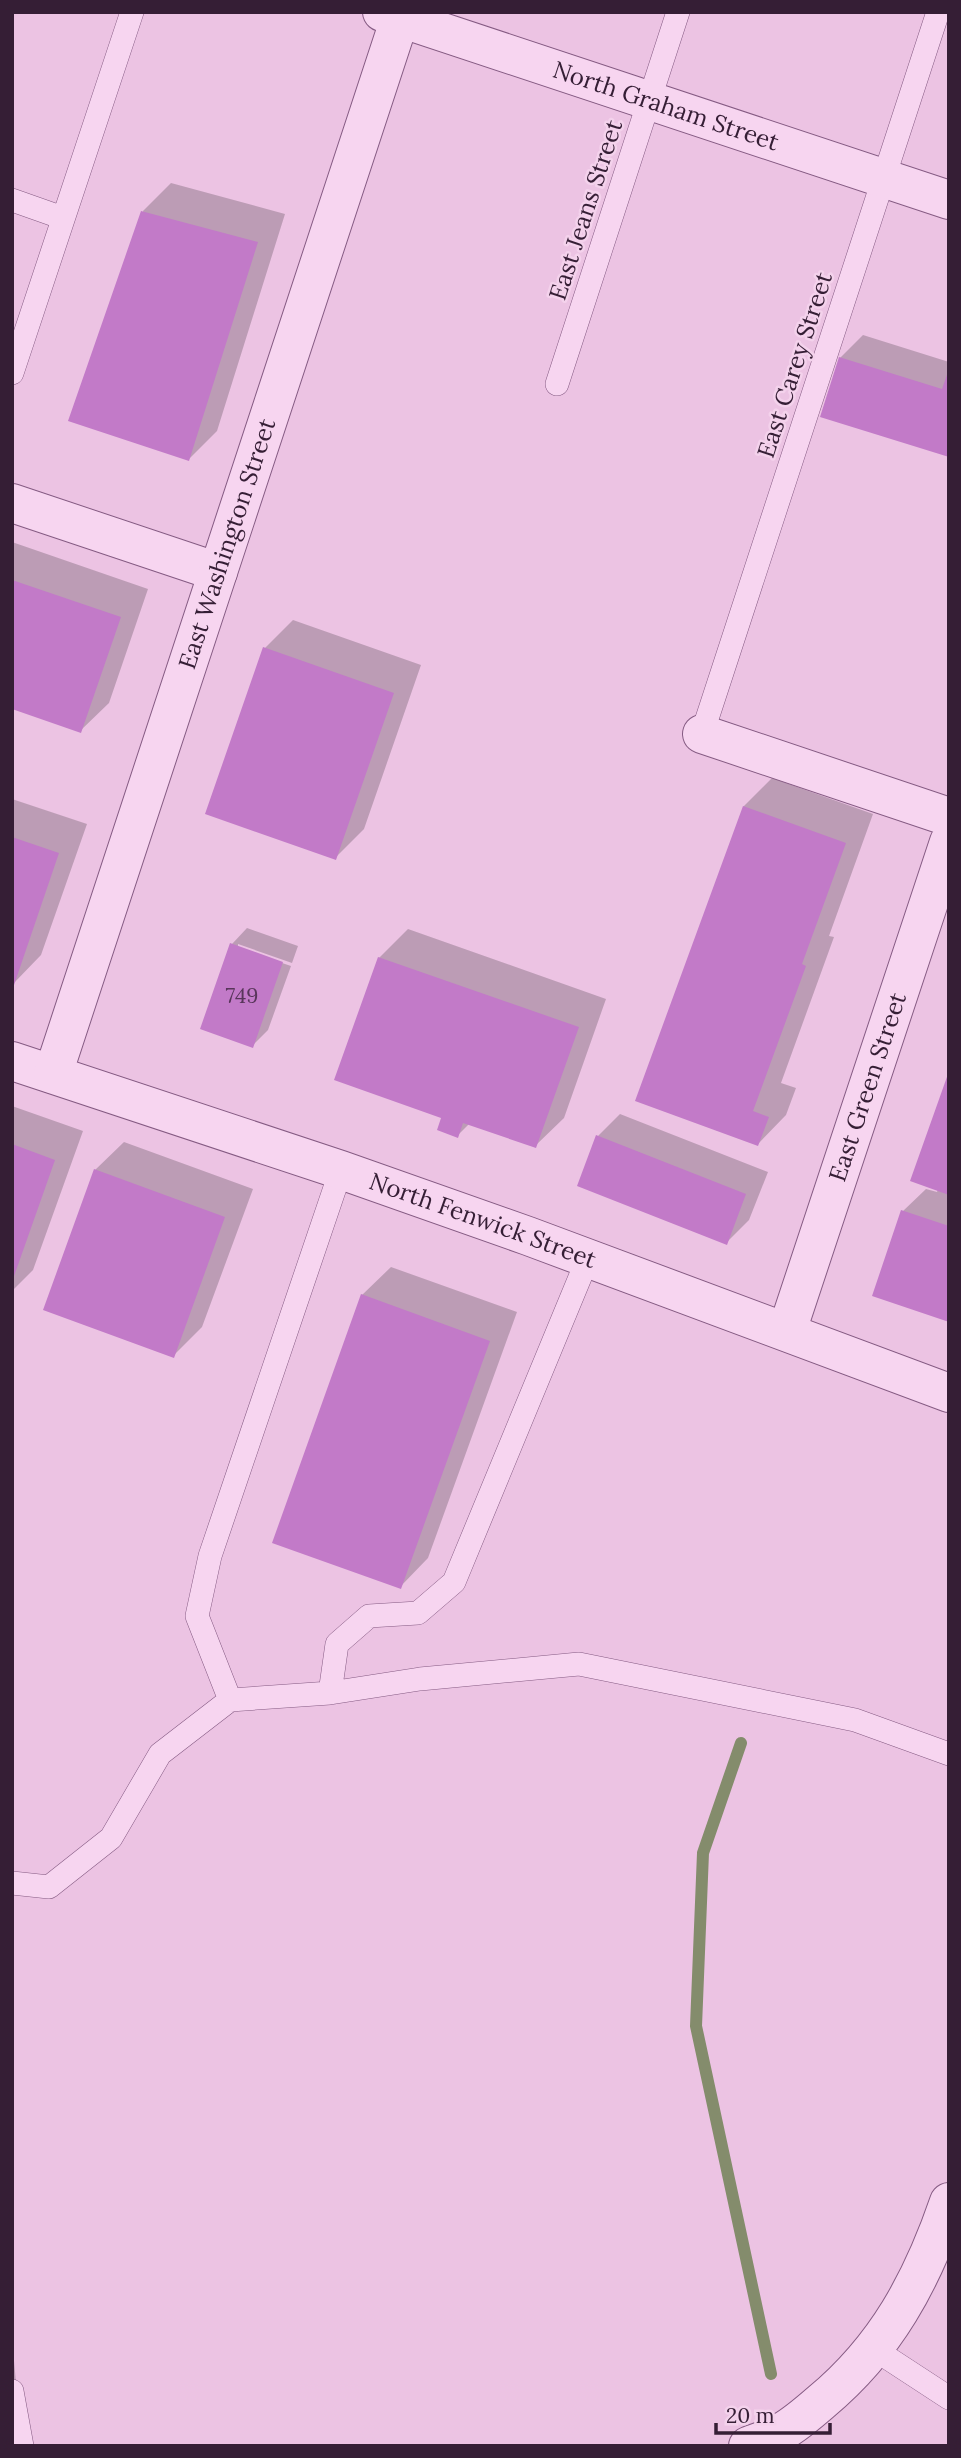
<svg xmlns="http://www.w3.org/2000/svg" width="961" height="2458" font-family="Lora,serif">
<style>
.shadow{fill:#0003}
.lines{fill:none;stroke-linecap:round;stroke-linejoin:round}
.stream{stroke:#848c6c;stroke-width:12}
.building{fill:#c27ac8}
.service-casing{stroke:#855b83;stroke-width:24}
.minor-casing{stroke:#855b83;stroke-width:40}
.service{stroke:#f7d5f0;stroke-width:23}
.minor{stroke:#f7d5f0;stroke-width:38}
.labels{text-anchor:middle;stroke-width:5;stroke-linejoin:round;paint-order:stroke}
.number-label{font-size:21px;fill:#58355a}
.street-label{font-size:24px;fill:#351e35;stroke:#f4d2ec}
</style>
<rect width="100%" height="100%" fill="#ecc3e3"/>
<!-- shadow -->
<path class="shadow" d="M171,183L285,214L217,431L189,459L143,211Z
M863,335L949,362V455L840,358Z
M12,542L148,589L109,703L80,731L12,707Z
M293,620L421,665L364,829L335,858L265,648Z
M772,778L873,814L829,936L834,937L781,1083L796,1088L786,1115L758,1144L637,1100L744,806Z
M12,799L87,824L41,955L13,984Z
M247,928L298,946L292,963L238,944V948L291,966L268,1030L252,1046L232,944Z
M408,929L606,999L564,1118L535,1146L470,1123L457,1136L443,1117L379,958Z
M949,1078V1320L903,1211L926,1189L937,1192L938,1189Z
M12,1106L83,1131L33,1270L12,1291Z
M620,1114L768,1172L749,1220L726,1243L598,1136Z
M124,1142L253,1189L202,1327L174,1355L95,1170Z
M391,1267L517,1312L428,1558L400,1587L362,1295Z
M12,2339L19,2415L12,2422Z"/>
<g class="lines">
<!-- stream -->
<path class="stream" d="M741,1743L703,1853L696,2026L771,2374"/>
</g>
<!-- building -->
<path class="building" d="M141,211L258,242L189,461L68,421Z
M839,357L942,389L949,369V457L820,417Z
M12,580L121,617L81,733L12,709Z
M263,647L394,693L336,860L205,814Z
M743,806L846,843L802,964L806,966L753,1111L769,1117L758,1146L635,1101Z
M12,837L59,853L13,988H12Z
M230,943L283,962L253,1048L200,1029Z
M378,957L579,1027L536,1148L463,1123L458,1138L437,1130L441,1118L334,1080Z
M948,1074H949V1195L910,1181Z
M596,1135L746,1194L727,1245L577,1186Z
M12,1144L55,1160L13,1279H12Z
M94,1169L225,1217L174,1358L43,1310Z
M901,1210L949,1226V1322L872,1296Z
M361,1294L490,1341L401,1589L272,1543Z"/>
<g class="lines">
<!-- service casing -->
<g class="service-casing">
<path id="service" d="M12,200L63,218
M12,373L132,12
M557,384L678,12
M702,734L938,12
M330,1693L337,1644L369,1616L418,1613L454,1582L588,1258
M230,1700L197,1616L210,1556L341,1170
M12,1883L49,1887L111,1838L160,1754L230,1700L330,1693L420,1679L579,1664L855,1720L949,1754
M874,2349L949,2398
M12,2391L22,2446"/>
</g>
<!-- minor casing -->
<g class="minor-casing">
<g id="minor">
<path id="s1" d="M382,12L949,200"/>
<path d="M12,503L218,572"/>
<path d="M702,734L949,817"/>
<path id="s2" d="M12,1061L341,1170L528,1236L949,1393"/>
<path id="s3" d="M53,1074L402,12"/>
<path id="s4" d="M787,1331L949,842"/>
<path d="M748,2446C758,2442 769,2439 778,2434C794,2426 808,2413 821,2402C886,2348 922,2281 949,2202"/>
</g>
</g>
<!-- service -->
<use href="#service" class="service"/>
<!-- minor -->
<use href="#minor" class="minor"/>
</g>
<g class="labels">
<!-- number labels -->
<g class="number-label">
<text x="242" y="1003">749</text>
</g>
<!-- street labels -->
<g class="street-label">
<text dy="8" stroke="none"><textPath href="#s1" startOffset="299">North Graham Street</textPath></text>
<text transform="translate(586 210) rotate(-72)" y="8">East Jeans Street</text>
<text transform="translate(795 365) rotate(-72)" y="8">East Carey Street</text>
<text dy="8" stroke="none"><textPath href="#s3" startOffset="558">East Washington Street</textPath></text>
<text dy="8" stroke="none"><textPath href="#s4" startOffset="257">East Green Street</textPath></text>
<text dy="8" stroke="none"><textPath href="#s2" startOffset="497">North Fenwick Street</textPath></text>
</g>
</g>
<!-- border -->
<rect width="961" height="2458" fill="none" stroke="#351e35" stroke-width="28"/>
<!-- scale -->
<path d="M716 2423v10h114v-10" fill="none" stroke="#351e35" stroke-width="3.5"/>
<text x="726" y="2423" font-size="21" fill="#351e35" stroke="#f4d2ec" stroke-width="5" paint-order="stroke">20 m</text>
</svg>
